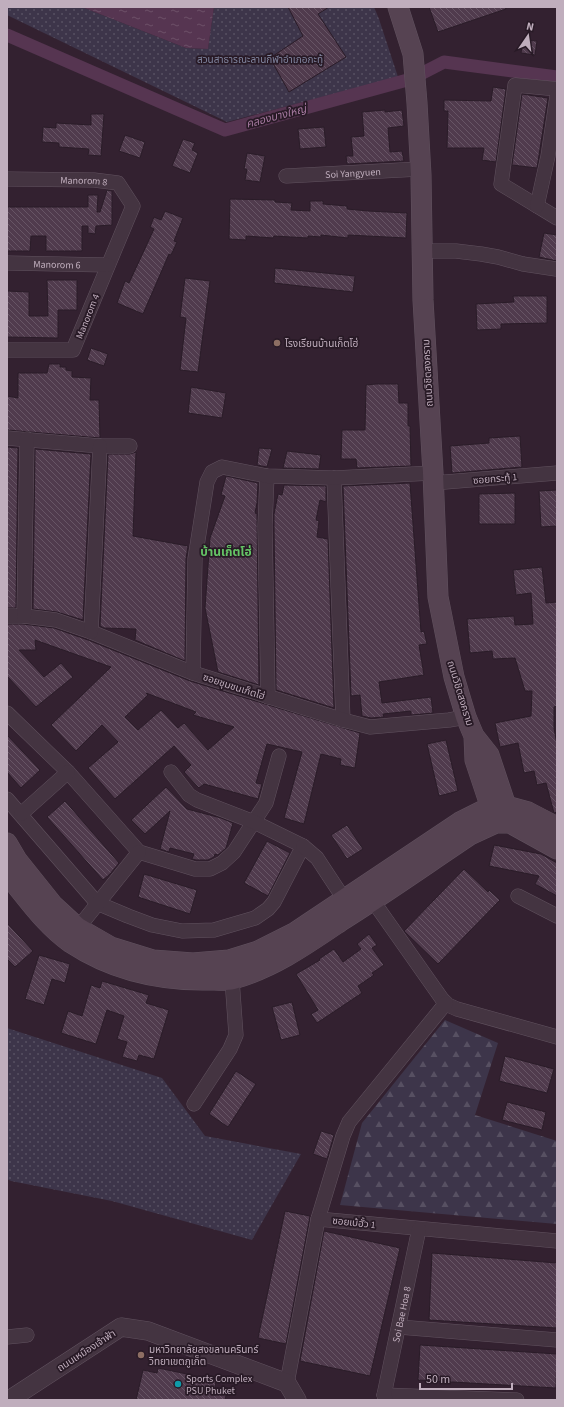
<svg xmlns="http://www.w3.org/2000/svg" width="564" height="1407" font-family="'Source Sans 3','Noto Sans Thai',sans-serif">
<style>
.grass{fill:url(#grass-dots)}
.forest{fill:url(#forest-firs)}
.water{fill:url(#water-ripples)}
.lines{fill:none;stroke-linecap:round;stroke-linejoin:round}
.canal{stroke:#563551;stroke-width:13}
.building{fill:url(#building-back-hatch);stroke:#2a1c28;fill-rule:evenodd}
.minor-casing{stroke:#61525f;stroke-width:15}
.tertiary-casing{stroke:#61525f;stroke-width:19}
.secondary-casing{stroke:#61525f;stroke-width:21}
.minor{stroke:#443441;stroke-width:14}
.tertiary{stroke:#443441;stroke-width:18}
.secondary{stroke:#564352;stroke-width:20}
.education-dot{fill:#8d6e63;stroke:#281a26;stroke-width:1.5}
.culture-dot{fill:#0f9aa8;stroke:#281a26;stroke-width:1.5}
.labels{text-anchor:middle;stroke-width:3.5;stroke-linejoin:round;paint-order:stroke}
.park-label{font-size:10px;fill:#80859f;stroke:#281a26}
.street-label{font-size:10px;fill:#c0aebd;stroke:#281a26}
.poi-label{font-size:10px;fill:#c0aebd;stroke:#281a26;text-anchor:start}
.water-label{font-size:11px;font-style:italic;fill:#a67aa0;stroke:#281a26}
.quarter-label{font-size:12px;font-weight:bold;fill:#65c566;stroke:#281a26}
</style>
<defs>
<pattern id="grass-dots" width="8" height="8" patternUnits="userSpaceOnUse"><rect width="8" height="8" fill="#3d354a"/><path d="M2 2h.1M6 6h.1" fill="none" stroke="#575062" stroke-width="1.8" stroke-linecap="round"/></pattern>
<pattern id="forest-firs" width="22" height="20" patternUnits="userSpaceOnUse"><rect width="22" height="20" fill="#3d354a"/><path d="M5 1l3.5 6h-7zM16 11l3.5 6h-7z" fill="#575062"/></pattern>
<pattern id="water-ripples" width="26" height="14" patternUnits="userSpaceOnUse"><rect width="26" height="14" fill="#563551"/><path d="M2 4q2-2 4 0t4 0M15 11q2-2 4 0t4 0" fill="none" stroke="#6c5068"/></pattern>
<pattern id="building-back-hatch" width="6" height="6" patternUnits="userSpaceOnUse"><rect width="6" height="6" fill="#503b4d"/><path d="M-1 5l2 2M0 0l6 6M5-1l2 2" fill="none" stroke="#675565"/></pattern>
</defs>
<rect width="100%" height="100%" fill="#332130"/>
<!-- grass -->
<path class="grass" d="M7,7H82L186,48L208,49L214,7H374L379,19L398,77L227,122L7,15Z
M7,1028L162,1078L205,1136L301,1154L252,1240L112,1201L11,1181L7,1179Z"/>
<!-- forest -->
<path class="forest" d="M445,1020L498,1043L475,1115L557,1141V1224L340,1205L362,1123Z"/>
<!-- water -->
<path class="water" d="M82,7H214L208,49L186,48Z"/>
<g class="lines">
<!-- canal -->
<path class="canal" d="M7,35L225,130L411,79L444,62L557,77"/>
</g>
<!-- building -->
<path class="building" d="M288,7H329L318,14L346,57L289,92L270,58L303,36Z
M429,7H505L506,9L438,32Z
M523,40L537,41L535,55L521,53Z
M493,87L506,89L496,162L482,160L484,148H447L448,111H444V100L491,101Z
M522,94L548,98L537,168L512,165Z
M385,110V112L402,110L404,126L388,128L390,152L402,151L404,161L347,164L346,156H353L351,137L364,136L362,112Z
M91,114H104L101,156L88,155L89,149L59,147V143L42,142L43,127L56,128V123L91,125Z
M324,127L326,147L300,149L298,129Z
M125,135L145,142L140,158L119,151Z
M183,139L195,143L192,150L198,153L190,173L172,166Z
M247,153L265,156L260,182L245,180L247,169H244Z
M107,190L112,191V225L96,226L95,234L88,233V226H82V251H46V236H31L30,251H7V207H88V195H98L97,212H100Z
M230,199L275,200V202L292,203L291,210L310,211V201H323V204L347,206V209L368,211L407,213L406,238L348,235V238L321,235V237L308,236V238L274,236L273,238L246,236V240L229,239Z
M165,211L183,218L174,241L177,242L171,255L169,254L143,314L117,303L125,281L129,283L154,229L150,227L154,217L161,220Z
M544,233L557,235V261L539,257Z
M275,268L355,276L353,292L274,283Z
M185,278L210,281L198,372L180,370L186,318L180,317Z
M47,280H77V310H58V338L7,337V291L29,292V316H48Z
M513,296H547V323L501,324V329L477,330L476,304L514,302Z
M91,348L108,354L104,366L87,360Z
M49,364H60V367H66V370L72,371V377L91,378L90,400H99L100,438L7,430V396L18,398V373H47Z
M376,384H398L399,403H408V426H410L411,466L357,468L356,459H341L342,430H365L366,385Z
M191,387L226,393L222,418L188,413Z
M520,436L522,467L452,473L450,446L489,443V438Z
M7,447L18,448L16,608H7Z
M259,448L272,449L267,467L257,465Z
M35,449L91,454L83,620L57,612L33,609Z
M287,451L321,455L319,469L283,468Z
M136,452L133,536L188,546L186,559L185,661L135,640L136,629L104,628L100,626L108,454H130Z
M226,476L258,483L257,503L255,513L257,514L259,685L218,672L205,608L210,538L225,496L221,495Z
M410,483L421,632L424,631L427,644L419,645L424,675L379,682L382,703L431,697L433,713L411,715V711L383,714L384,717L371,718L362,716L360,695L351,696L343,486Z
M284,485L326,486V502L320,500L316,520L319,521L317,537L328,539L334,708L276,690L274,526V514L278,494L282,495Z
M557,490V526L541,527L539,491Z
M515,493V524H479V494Z
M542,567L546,603L557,602V706L554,707V728L557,745V812L554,813L546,783L537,785L534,771L524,773L518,743L500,747L495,723L531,716L532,691H525L515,658L493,659L492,651L470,653L467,619L514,616L515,625L533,624L531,593L516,595L513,570Z
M7,624H23L54,628L88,640L190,681L360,733L355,768L340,765L341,759L321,754L304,824L284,818L302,752L267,744L256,783L262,784L258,799L204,784L199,788L184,772L191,765L174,746L115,799L88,768L118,742L102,725L76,751L51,725L111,667L35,640L36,650H19L44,677L61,663L73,677L36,707L7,676ZM146,693L196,712L193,715L234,727L208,750L184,723L178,728L161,710L138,730L125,717L148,695Z
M7,735L40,770L21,788L7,772Z
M446,740L458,791L439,796L427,744Z
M166,787L187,809L221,818L233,823L226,848L218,855L215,854L214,857L208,860H196L192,859L194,854L170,848L169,852L160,849L170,811L145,834L131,820Z
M65,801L119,863L110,874L103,880L47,817Z
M347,825L363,849L347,859L331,835Z
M267,841L290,853L268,896L244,883Z
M494,845L541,854L557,863V896L535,884L539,876L489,866Z
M464,869L488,892L489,890L500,900L438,964L404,931Z
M144,874L197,890L190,914L138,897Z
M7,923L33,951L15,967L7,959Z
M369,934L377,945L372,948L384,965L372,973L374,975L358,986L362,993L317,1023L311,1014L318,1010L296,974L320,960L319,959L334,949L343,962L361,949L357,944Z
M39,955L70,964L65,983L52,979L44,1005L25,999Z
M102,981L149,995L146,1003L169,1010L154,1059L139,1055L137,1061L122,1057L127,1042L117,1039L124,1016L107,1010L96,1044L61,1033L68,1011L82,1016L91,985L100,988Z
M292,1002L300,1035L281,1040L272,1007Z
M505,1056L554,1069L547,1093L499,1081Z
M236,1071L256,1084L228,1127L209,1114Z
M507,1102L546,1112L542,1130L502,1120Z
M321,1131L334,1135L327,1159L313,1154Z
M285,1211L310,1216L286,1344L258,1338Z
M324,1231L400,1248L370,1376L300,1361Z
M432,1253L557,1263V1328L429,1320Z
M420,1345L557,1354L556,1388L418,1380Z
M158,1368L216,1380L215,1388L227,1391L225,1400H136L143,1370L157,1373Z"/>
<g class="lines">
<!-- minor casing -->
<g class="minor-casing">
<g id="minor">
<path d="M557,89L515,85L501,184L557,218"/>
<path id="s1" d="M286,176L420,169"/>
<path id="s2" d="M7,179L94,180L118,183L133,206L73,350H7"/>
<path d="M537,206L548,156L557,96"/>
<path d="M422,251H456L481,254L498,257L523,264L556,269"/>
<path id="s3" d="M7,263L108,265"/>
<path d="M7,438L100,446H130"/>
<path d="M267,476L265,526L268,697"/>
<path d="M334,478L343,720"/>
<path d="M433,483L557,473"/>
<path d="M7,616H24L56,620L91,632L193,673L343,720L370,727L449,720L466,717"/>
<path d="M24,616L27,439"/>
<path d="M91,632L100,446"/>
<path d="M193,673L195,559L207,482L212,472L222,467L267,476L334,478L433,473"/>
<path d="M7,713L68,772L139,852L195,869H210L222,863L234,852L266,803L279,756"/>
<path d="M7,799L97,903L128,916L152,925L182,931L214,930L255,918L268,909L274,902L303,846L254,822L197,800L189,795L171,772"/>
<path d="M21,814L68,772"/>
<path d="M303,846L317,858L344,899"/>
<path d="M518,896L557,916"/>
<path d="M373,901L442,999L448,1005L457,1009L557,1037"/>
<path d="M78,928L139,852"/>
<path d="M194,1104L230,1049L236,1035L232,979"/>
<path d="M318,1219L343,1136L349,1122L446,1003"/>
<path d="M399,1327L557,1340"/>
<path d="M7,1337L27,1335"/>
<path d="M287,1383L318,1219L557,1241"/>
<path d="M384,1395L517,1400"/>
<path id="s4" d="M386,1400L384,1395L419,1229"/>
</g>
</g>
<!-- tertiary casing -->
<g class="tertiary-casing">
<path id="tertiary" d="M9,1400L121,1327L148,1331L287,1383L297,1400"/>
</g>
<!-- secondary casing -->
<g class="secondary-casing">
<path id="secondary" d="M398,7L413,54L417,103L421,175L423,300L433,473L438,597L454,677L466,717L474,736L489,755L506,806L510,823
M474,736L475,760L495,820
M7,843L17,860L53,905L78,928L111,947L153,960L193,963L229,960L258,951L294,933L460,822L490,807L506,806L528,812L557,827
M7,874C27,898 45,925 71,943C112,970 160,981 209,980C216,980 225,981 233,979C274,968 310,942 344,919C387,892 428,863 470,835L496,823H510L557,849"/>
</g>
<!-- minor -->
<use href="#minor" class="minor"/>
<!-- tertiary -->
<use href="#tertiary" class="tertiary"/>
<!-- secondary -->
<use href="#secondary" class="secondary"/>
</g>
<!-- markers -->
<g class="education-dot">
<circle cx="277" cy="343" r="4"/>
<circle cx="141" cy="1355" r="4"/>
</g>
<circle class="culture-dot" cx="178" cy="1384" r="4"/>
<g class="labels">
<!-- park labels -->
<g class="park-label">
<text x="260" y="63">สวนสาธารณะลานกีฬาอำเภอกะทู้</text>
</g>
<!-- street labels -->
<g class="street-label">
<text dy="4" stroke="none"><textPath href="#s1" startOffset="67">Soi Yangyuen</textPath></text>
<text dy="4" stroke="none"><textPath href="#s2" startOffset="77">Manorom 8</textPath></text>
<text dy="4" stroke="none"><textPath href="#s3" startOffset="50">Manorom 6</textPath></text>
<text transform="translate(87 316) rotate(-68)" y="4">Manorom 4</text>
<text transform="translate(427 373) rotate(-93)" y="4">ถนนวิชิตสงคราม</text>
<text transform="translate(495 478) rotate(-5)" y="4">ซอยกระทู้ 1</text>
<text transform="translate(234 686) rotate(18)" y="4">ซอยชุมชนเก็ตโฮ่</text>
<text transform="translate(461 693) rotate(73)" y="4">ถนนวิชิตสงคราม</text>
<text transform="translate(354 1222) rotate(6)" y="4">ซอยเบ้ฮั้ว 1</text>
<text dy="4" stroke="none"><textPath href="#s4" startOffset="88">Soi Bae Hoa 8</textPath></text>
<text transform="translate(86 1350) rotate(-33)" y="4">ถนนเหมืองเจ้าฟ้า</text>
</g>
<!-- poi labels -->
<g class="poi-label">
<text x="285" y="347">โรงเรียนบ้านเก็ตโฮ่</text>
<text x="149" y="1353">มหาวิทยาลัยสงขลานครินทร์<tspan x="149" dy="12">วิทยาเขตภูเก็ต</tspan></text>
<text x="186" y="1382">Sports Complex<tspan x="186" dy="12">PSU Phuket</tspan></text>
</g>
<!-- water labels -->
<g class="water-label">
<text transform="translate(276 116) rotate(-15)" y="4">คลองบางใหญ่</text>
</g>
<!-- quarter labels -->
<g class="quarter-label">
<text x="226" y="556">บ้านเก็ตโฮ่</text>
</g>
</g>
<!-- border -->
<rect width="564" height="1407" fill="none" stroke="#c0aebd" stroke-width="16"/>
<!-- north arrow -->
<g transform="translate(528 36) rotate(13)" stroke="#281a26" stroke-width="3" paint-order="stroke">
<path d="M0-3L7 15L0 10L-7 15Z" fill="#c0aebd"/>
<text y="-6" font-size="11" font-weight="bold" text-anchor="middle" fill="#c0aebd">N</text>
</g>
<!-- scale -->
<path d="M420 1383v6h92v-6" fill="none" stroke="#c0aebd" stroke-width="2"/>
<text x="426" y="1383" font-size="12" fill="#c0aebd" stroke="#281a26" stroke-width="3" paint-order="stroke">50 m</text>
</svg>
